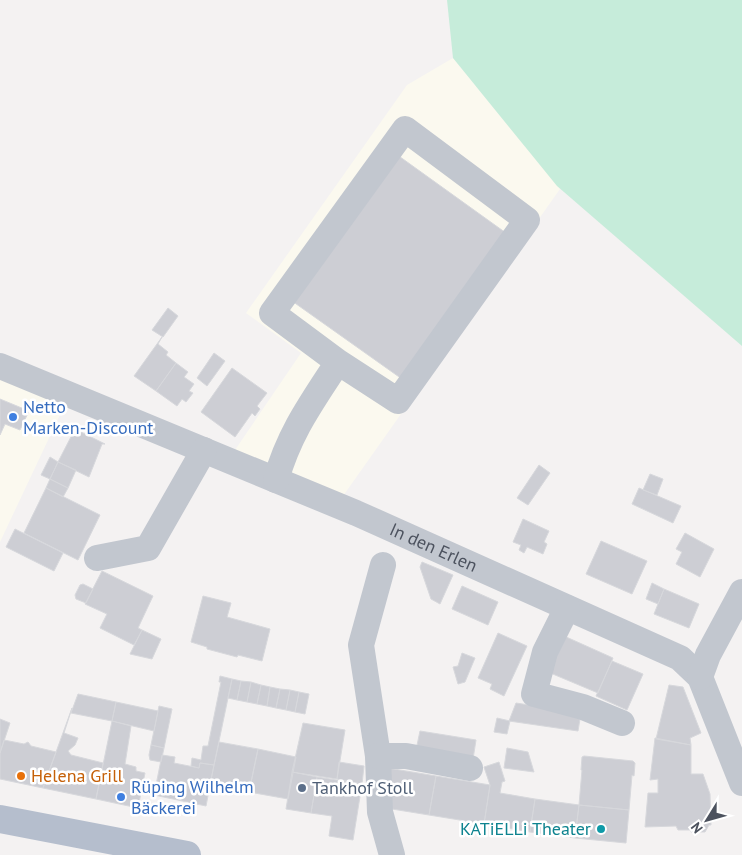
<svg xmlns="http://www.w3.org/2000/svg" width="742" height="855" font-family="'PT Sans',sans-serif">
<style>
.commercial{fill:#fbf9ef}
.green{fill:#c6ecda}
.building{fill:#cdced4;stroke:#d7d8dc}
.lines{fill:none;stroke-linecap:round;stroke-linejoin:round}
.minor{stroke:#c2c7cf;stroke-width:26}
.major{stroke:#b5becd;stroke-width:28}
.shop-dot{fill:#3f7fe0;stroke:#fff;stroke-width:2}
.food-dot{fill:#e8710a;stroke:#fff;stroke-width:2}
.service-dot{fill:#5c6f8a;stroke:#fff;stroke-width:2}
.culture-dot{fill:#0f9aa8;stroke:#fff;stroke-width:2}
.labels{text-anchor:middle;stroke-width:5;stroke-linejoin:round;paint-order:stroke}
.shop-label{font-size:18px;fill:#366cbe;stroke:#fff;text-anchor:start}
.street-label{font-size:18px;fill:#4c525e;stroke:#fff}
.food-label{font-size:18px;fill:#c56008;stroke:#fff;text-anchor:start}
.service-label{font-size:18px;fill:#4e5e75;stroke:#fff;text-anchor:start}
.culture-label{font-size:18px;fill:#0d838f;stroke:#fff;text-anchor:end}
</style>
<rect width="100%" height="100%" fill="#f4f2f2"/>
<!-- commercial -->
<path class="commercial" d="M453,58L560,189L343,496L235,450L301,353L246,313L407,85Z
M0,377L66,402L0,542Z"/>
<!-- green -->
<path class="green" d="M447,0H742V346L557,186L453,58Z"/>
<!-- building -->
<path class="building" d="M396,154L506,233L402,379L292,301Z
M168,308L178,316L163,337L152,330Z
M162,337L158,344L168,352L166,355L176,363L156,391L134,376Z
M214,353L225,361L207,386L197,378Z
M176,363L188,372L184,377L194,384L189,391L193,393L186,402L182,399L177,406L156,391Z
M232,368L267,393L257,406L260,409L255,416L252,413L235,437L201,412Z
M0,399L29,411L20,430L5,424L0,435Z
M75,429L105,444H102L89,477L58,462Z
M50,457L58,462L50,479L41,475Z
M58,462L76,470L68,488L50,479Z
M539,465L550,473L528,505L517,498Z
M650,474L663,479L657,495L643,490Z
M50,479L68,488L63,497L46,488Z
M46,488L100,515L78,560L24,533Z
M639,488L681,506L673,523L632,504Z
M523,519L549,531L544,542L547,544L543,554L527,547L524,553L519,550L521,545L513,542Z
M15,529L63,553L54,571L6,547Z
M685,533L714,549L700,577L676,564L682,552L676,549Z
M601,541L647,561L632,594L586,574Z
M422,562L453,575L440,604L431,599L420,567Z
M102,571L153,596L138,628L142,630L134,645L100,628L107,614L85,604Z
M652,583L664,589L658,604L646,599Z
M83,584L93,589L86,603L76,599L75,595L80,585Z
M462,586L498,602L488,625L452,609Z
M664,589L699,604L689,628L654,614Z
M203,596L231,603L227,617L270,629L262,661L238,655L237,657L207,649V647L191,642Z
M142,630L161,639L152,659L130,654Z
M498,633L527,646L504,696L490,689L492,684L478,678Z
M564,636L613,658L598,693L548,672Z
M462,653L475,658L465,682L458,684L453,667L458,666Z
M612,661L643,674L627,710L596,696Z
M220,676L232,679L214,765L200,763L199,768L191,766L192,758L201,760L203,746H208L221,682H219Z
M232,679L241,681L237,700L228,698Z
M241,681L251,682L247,702L237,700Z
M251,682L261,685L257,704L247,702Z
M261,685L270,687L267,706L257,704Z
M669,685L683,687L701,733L690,738L691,745L656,739Z
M270,687L280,689L276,708L267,706Z
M280,689L290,690L286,710L276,708Z
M290,690L299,692L295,712L286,710Z
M299,692L309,694L305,714L295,712Z
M78,694L116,702L112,721L71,713Z
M116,702L158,711L154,731L112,721Z
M516,703L581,713L578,731L509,721Z
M159,706L172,709L164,748L151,745Z
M72,708L64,733L78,738L75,745L68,751L71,755L103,763L96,799L43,788Z
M497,718L510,721L507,734L494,732Z
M0,719L10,723L0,753Z
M112,721L131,726L125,764L136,767V771L145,773L138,808L96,799Z
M303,723L345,730L337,779L292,772Z
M420,731L476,740L473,759L416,750Z
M655,738L691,745V774H703L710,794L711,825H709L705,832H691V830H678L676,826L645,827L648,793H658V779L650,780Z
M4,740L24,744L28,742L31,746L56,752L43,788L0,779V753Z
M219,742L258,749L249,792L210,784Z
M151,745L164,748L161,762L150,760L149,755Z
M507,748L528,752L534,772L504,768Z
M258,749L296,757L288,799L249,792Z
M162,755L175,757L174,763L199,768L200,763L214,765L206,806L154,795Z
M584,756L633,761L635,763L634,776L632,775L629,810L579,805L582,770H581L582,757Z
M339,762L364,766L362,784L337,779Z
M499,762L505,781L502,782L500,793L535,799L530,832L484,824L490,785L484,767Z
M388,768L436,776L429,815L392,809Z
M292,772L317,777L311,813L286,809Z
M436,776L490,785L484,824L429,815Z
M317,777L362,784L353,840L329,836L332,816L311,813Z
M535,799L579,805L575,838L530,832Z
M579,805L629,810L626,843L575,838Z"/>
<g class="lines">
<!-- minor -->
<g class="minor">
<path id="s1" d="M0,366L356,513L680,658L700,677L742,783"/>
<path d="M276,480C289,433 312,402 338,362L398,401L527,220L405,129L272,313L338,362"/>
<path d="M97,558L148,548L204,450"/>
<path d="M383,565L361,645L378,756L380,812L392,855"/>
<path d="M567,608L545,652L534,694L583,707L622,723"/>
<path d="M700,677L708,655L742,592"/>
<path d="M378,756H406L470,768"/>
</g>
<!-- major -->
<path class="major" d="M0,819L187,855"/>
</g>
<!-- markers -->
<g class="shop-dot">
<circle cx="13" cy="417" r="5"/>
<circle cx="121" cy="797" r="5"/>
</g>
<circle class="food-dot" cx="21" cy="776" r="5"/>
<circle class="service-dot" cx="302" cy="788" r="5"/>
<circle class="culture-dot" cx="601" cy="829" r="5"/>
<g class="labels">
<!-- shop labels -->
<g class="shop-label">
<text x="23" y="413">Netto<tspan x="23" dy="21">Marken-Discount</tspan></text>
<text x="131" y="793">Rüping Wilhelm<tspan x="131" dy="21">Bäckerei</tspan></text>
</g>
<!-- street labels -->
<g class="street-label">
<text dy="6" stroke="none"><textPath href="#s1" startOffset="470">In den Erlen</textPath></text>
</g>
<!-- food labels -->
<g class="food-label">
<text x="31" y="782">Helena Grill</text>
</g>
<!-- service labels -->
<g class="service-label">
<text x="312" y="794">Tankhof Stoll</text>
</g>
<!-- culture labels -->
<g class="culture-label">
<text x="591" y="835">KATiELLi Theater</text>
</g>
</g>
<!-- north arrow -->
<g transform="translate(707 820) rotate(233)" stroke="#ffffff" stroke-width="4" paint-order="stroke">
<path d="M0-4L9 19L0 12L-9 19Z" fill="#4c525e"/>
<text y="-8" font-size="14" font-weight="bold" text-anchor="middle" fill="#4c525e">N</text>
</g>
</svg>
